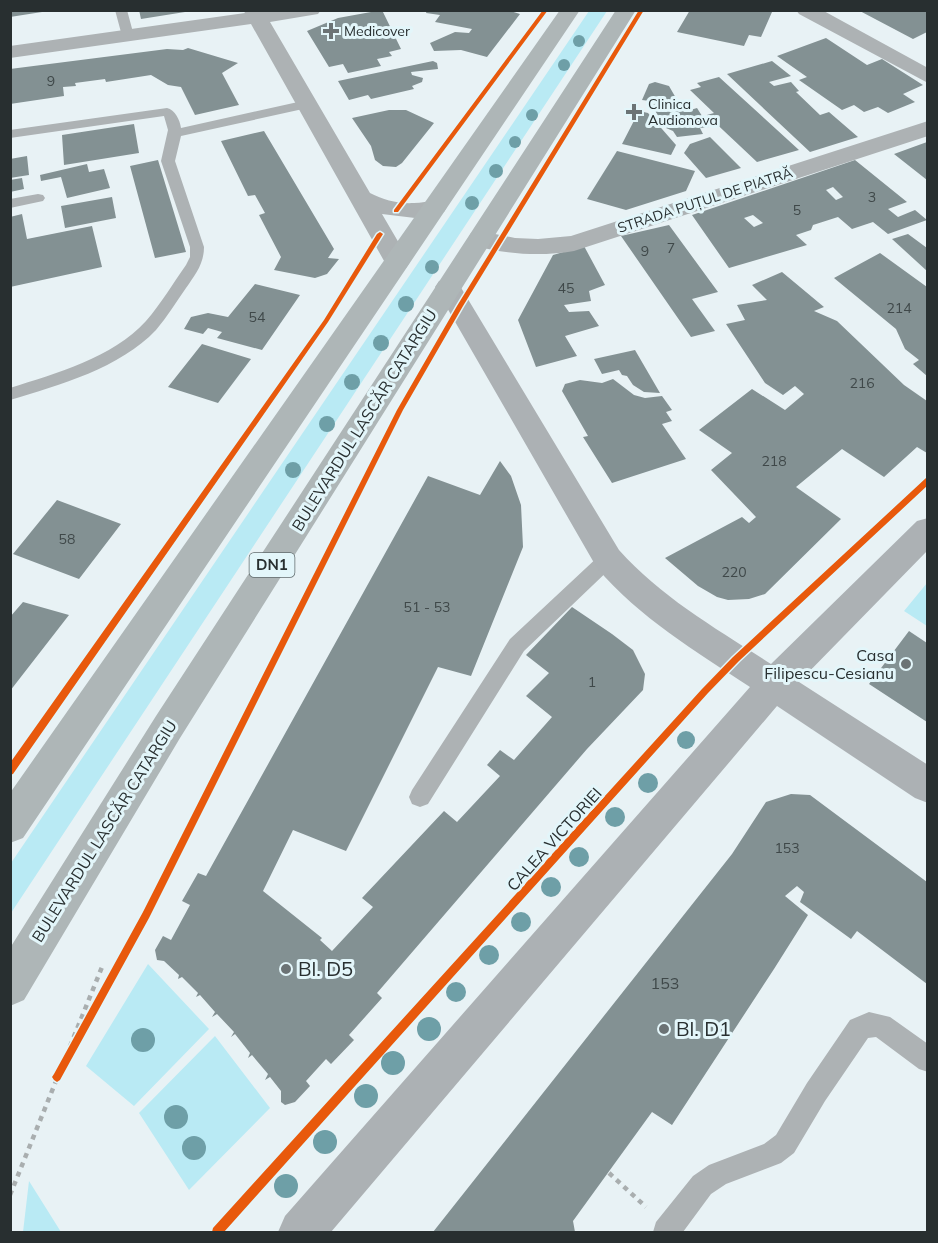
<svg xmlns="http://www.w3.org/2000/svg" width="938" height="1243" font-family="Mulish,sans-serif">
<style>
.green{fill:#b9eaf4}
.building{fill:#839193;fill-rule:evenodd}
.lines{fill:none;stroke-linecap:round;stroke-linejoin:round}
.path{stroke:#a9aeaf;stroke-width:4.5;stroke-dasharray:5 5;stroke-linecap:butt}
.lane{fill:#adb2b4;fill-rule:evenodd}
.street{fill:#adb2b4;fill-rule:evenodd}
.secondary{fill:#acb1b4;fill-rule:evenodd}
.primary{fill:#aeb6b7;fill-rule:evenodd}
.cycleway-casing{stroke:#e3f6fa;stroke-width:3}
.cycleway{fill:#e8590c;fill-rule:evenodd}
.tree{fill:#6e9fa7}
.poi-dot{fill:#6b7375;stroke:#e3f6fa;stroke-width:2}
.labels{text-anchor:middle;stroke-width:6;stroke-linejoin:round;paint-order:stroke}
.far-poi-label{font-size:14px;fill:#282f30;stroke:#e3f6fa;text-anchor:start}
.number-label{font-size:14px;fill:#3f4849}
.far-street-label{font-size:14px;fill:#282f30;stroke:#e3f6fa}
.shield{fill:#e3f6fa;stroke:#606b6d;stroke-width:1.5}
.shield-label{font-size:15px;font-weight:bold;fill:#282f30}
.street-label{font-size:16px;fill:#282f30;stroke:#e3f6fa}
.poi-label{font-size:16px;fill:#282f30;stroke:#e3f6fa;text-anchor:end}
.near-number-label{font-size:16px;fill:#3f4849}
.near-poi-label{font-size:20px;fill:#282f30;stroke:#e3f6fa;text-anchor:start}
</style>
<rect width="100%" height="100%" fill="#e8f2f5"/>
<!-- green -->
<path class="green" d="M589,11H607L11,913V863Z
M927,583V626L904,611Z
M148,964L209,1029L134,1106L86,1066Z
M215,1036L270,1108L189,1190L139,1113Z
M29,1181L61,1232H23Z"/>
<!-- building -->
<path class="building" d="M10,10H42V12L10,17Z
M139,10H184L185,12L141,19Z
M382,10L401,49L389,52L392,56L377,59L381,66L348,73L343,64L329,67L307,31L338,18Z
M427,10H507L520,14L487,57L461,50L434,51L430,43L455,32L469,33L472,29L435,22L440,15L426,13Z
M690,10H763L772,12L761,37L749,35L744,46L677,32Z
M858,10H927V32L913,39Z
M826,38L867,65L882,59L923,85L903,94L915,102L888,113L878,107L864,112L854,105L842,110L799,80L807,77L777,56Z
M188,48L238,63L222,73L239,105L195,115L181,87L168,85L151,75L106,82L105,79L75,83L76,86L63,87L64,96L10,104V69L167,49L183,50Z
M433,61L437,63L438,69L411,72L412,75L423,78L422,82L412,86L414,89L371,99L368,95L349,100L338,81Z
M772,61L791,76L769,82L774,86L791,82L799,91L796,92L820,115L829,112L858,137L810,152L727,74Z
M719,77L799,150L757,162L707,115L714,113L690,90L701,87L697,83Z
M655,82L669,86L684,112L697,108L709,127L700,128L703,134L677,137L673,131L666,128L652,106L657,102L642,100L649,84Z
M389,110H406L434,123L402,163L396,167L383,166L375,160L371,146L352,118Z
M639,111L648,113L676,145L671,155L622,144Z
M134,124L139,153L64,165L62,135Z
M264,131L334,249L328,258L339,259L327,274L315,278L274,270L281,257L259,215L265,213L255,195L248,196L221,141Z
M710,137L741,168L706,178L684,153L690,144Z
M927,142V180L894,154Z
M617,151L695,171L686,191L626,210L587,199Z
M27,156L29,175L10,178V159Z
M158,160L186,252L155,258L130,166Z
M855,160L907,202L888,209L898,217L915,210L927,220L888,234L873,222L852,229L838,217L813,225L811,230L796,235L807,245L729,268L692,215ZM833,187L843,197L836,200L826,190ZM753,215L763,223L754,227L744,218Z
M87,164L89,172L104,169L110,188L67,198L61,177L41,181L40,175Z
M22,178L24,189L10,192V180Z
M112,197L116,218L65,228L61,206Z
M22,214L27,239L92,226L102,267L10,287V217Z
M669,225L718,292L692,299L715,331L691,337L621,236Z
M908,234L927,248V271L892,239Z
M584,246L605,285L589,291L591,301L564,305L569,312L589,311L599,326L565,336L577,356L536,367L518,320L553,255Z
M880,253L927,287V376L913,364L919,360L905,349L896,329L834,278Z
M782,272L824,307L814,311L837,321L904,385L927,401V453L917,447L884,477L842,449L796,487L841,519L765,594L749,599L728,600L717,597L698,586L665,558L742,517L749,523L756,517L711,470L732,453L699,430L752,389L785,410L804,394L795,386L783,395L765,383L726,324L745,320L737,305L767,300L752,285Z
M255,284L300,295L262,350L217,338L222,332L208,328L203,334L184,329L191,317L208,313L228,317Z
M202,344L251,359L218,403L168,387Z
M635,350L660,393L644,392L633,385L627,376L622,375L619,370L602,374L594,359Z
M613,379L634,395L645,398L662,396L672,410L666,412L672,421L662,424L686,459L612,483L583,437L588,436L562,391L565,384L580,380L602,383Z
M500,461L511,476L521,505L523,547L471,676L438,667L346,851L293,830L263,891L322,938L320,940L332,951L373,907L362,898L444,811L457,822L500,776L487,765L500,750L514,760L552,717L526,696L549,673L526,655L572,607L612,634L633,650L645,674L643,690L587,749L377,993L382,998L349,1035L354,1040L331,1064L326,1059L306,1081L310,1086L295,1102L285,1105L281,1102V1091L270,1077L265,1080L268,1074L252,1055L248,1058L250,1053L235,1034L231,1037L234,1032L217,1014L212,1017L215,1012L200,995L196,997L198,993L182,977L178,979L179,975L164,961L157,960L155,950L163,936L171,940L190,905L182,901L198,873L206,876L428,476L480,495Z
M57,500L121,524L79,579L13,554Z
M23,602L69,615L10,691V617Z
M909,631L927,643V722L869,684Z
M791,794L810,795L927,882V984L857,931L851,939L800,902L804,892L797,886L785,896L808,915L774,969L672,1125L652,1112L573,1221L575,1232H433L732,854L766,802Z"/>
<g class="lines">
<!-- path -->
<path class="path" d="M609,1173L646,1207
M10,1195L102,967"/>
<!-- lane -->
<path class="lane" d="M115,10H127L134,36L132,39L128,40L122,36Z
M307,100L313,104L312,107L181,136L175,161L204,247C204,264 195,275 186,288C176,302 167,317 156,330C120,368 60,385 10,400V388C57,373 112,358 146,321C161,304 173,283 186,265L190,257V247L161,161L168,130L164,116L10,138V130L167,108C175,110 180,120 181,128Z
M38,194L43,195L45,198L43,201L10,208V199Z
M608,551L615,554L617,559L615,564L524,651L428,804L420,807L412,804L409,797L412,790L510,639L601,554Z
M869,1012L890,1017L928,1044V1072L919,1069L876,1037L868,1038L825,1101L794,1153L781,1163L726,1184L711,1194L683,1232H653L656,1222L693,1176L709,1165L764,1144L776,1135L807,1083L850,1020Z"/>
<!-- street -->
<path class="street" d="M243,10H321L318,14L270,22L370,193C384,200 398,204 414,203C424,203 433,199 444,202L447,207L444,212L415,218L382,214L410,262L406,268L397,270L388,268L251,24L10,58V46L245,13Z
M796,10H822L928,68V83L799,14Z
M928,121V136L574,251C539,257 506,254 471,245L468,239L471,233L480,231L515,238L538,239L571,236Z"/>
<!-- secondary -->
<path class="secondary" d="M448,278L457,281L619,550C662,598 717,629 771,664L917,521L928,518V550L799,682L928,765V803L915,798L777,706L331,1232H278L285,1216L750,687C695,651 640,618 597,568L435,287L439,281Z"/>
<!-- primary -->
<path class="primary" d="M560,10H580L23,838L10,843V793Z
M616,10H636L180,738L24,1000L10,1006V948L156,716Z"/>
<!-- cycleway casing -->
<g class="cycleway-casing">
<path id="cycleway" d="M543,10H548L398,212H394V210Z
M639,10H644L463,306L403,410L149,918L60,1080L57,1082L54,1080L52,1077L54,1074L143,912L397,410L457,306Z
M380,232L383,234L328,322L13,774L10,775V763L324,320L377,234Z
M926,478H928V485L739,661L708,693L224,1232H212L213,1228L702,689L733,657Z"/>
</g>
<!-- cycleway -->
<use href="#cycleway" class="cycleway"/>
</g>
<!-- trees -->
<g class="tree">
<circle cx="579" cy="41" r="6"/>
<circle cx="564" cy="65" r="6"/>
<circle cx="532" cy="115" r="6"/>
<circle cx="515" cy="142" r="6"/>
<circle cx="496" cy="171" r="7"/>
<circle cx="472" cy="203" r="7"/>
<circle cx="432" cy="267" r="7"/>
<circle cx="406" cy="304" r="8"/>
<circle cx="381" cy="343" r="8"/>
<circle cx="352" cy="382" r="8"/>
<circle cx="327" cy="424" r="8"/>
<circle cx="293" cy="470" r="8"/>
<circle cx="686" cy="740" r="9"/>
<circle cx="648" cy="783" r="10"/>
<circle cx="615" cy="817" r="10"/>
<circle cx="579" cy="857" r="10"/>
<circle cx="551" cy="887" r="10"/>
<circle cx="521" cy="922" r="10"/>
<circle cx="489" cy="955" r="10"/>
<circle cx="456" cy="992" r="10"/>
<circle cx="429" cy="1029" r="12"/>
<circle cx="143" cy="1040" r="12"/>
<circle cx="393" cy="1063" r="12"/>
<circle cx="366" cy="1096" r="12"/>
<circle cx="176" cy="1117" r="12"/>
<circle cx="325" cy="1142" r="12"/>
<circle cx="194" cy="1148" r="12"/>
<circle cx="286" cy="1186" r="12"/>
</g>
<!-- markers -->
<g class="poi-dot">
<path d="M328 22h6v6h6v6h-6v6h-6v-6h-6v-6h6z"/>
<path d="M631 103h6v6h6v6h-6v6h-6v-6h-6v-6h6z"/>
<circle cx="906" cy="664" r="6"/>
<circle cx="286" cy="969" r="6"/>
<circle cx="664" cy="1029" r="6"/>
</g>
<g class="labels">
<!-- far-poi labels -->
<g class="far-poi-label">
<text x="344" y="36">Medicover</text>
<text x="648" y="109">Clinica<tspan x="648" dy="16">Audionova</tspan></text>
</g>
<!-- number labels -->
<g class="number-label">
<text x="51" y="86">9</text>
<text x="872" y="202">3</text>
<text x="797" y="215">5</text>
<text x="671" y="253">7</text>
<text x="645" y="256">9</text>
<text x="566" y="293">45</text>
<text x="899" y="313">214</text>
<text x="257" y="322">54</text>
<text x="862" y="388">216</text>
<text x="774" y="466">218</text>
<text x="67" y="544">58</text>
<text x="734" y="577">220</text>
<text x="427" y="612">51 - 53</text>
<text x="592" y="687">1</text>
<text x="787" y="853">153</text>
</g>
<!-- far-street labels -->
<g class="far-street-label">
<text transform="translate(705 200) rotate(-18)" y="5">STRADA PUȚUL DE PIATRĂ</text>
</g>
<!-- shield labels -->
<rect class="shield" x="249.5" y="553" width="45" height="24" rx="4.5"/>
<g class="shield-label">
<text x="272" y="570">DN1</text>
</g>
<!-- street labels -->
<g class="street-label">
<text transform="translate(364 420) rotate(-58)" y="6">BULEVARDUL LASCĂR CATARGIU</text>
<text transform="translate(104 831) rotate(-58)" y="6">BULEVARDUL LASCĂR CATARGIU</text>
<text transform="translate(554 839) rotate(-48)" y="6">CALEA VICTORIEI</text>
</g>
<!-- poi labels -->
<g class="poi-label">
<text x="894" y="661">Casa<tspan x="894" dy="18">Filipescu-Cesianu</tspan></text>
</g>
<!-- near-number labels -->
<g class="near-number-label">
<text x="665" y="989">153</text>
</g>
<!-- near-poi labels -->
<g class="near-poi-label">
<text x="298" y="976">Bl. D5</text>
<text x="676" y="1036">Bl. D1</text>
</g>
</g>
<!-- border -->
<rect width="938" height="1243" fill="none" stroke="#282f30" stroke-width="24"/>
</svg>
